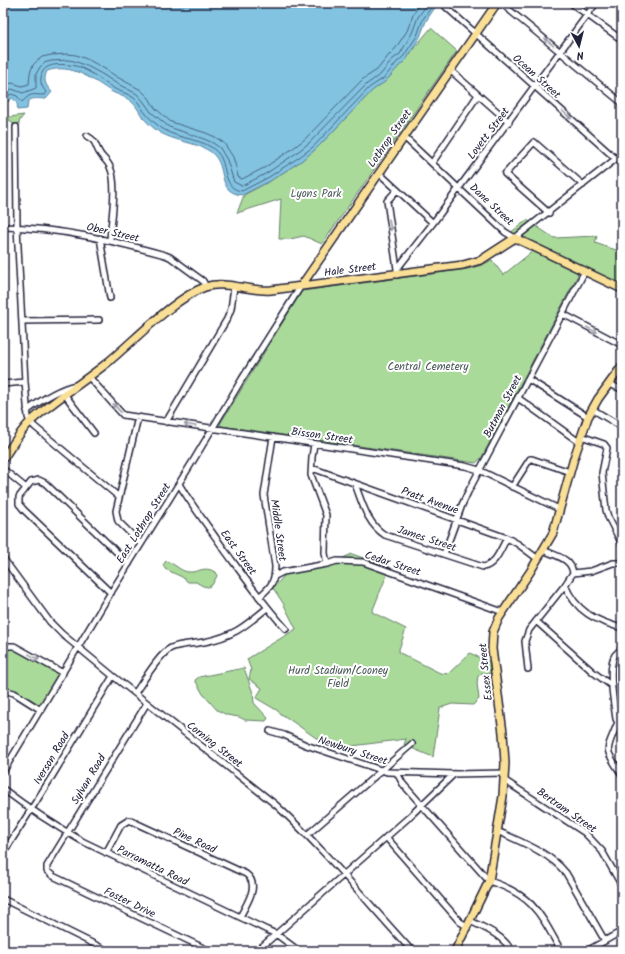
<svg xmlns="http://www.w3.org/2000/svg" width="625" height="954" font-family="Kalam,sans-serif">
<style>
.green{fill:#aada9a;stroke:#667e6a}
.water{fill:#82c3e2;stroke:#5c839f}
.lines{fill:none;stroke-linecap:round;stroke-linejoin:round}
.shore{stroke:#48627e;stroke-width:1}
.minor-casing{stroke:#22223b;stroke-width:8}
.major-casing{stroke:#22223b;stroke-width:10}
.minor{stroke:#fff;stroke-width:5}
.major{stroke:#fadf96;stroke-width:7}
.rail{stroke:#22223b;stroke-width:1}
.oneway{stroke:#9c9ca7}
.labels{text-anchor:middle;stroke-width:4;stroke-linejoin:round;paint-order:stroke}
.street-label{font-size:11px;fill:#22223b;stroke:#fff}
.park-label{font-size:11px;fill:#4b5958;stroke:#fff}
</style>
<rect width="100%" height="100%" fill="#fff"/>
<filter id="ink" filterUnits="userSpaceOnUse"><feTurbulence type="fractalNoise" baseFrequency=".025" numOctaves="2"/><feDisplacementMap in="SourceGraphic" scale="8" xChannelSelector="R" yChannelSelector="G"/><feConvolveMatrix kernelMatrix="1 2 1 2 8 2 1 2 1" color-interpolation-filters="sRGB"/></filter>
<g filter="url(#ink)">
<!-- green -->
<path class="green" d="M431,28L457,51L322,244L304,236L290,239H279L281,199L237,213L244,195L270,181L301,161L316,149L373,90L386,81L400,65L406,60L414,48Z
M24,115L20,120L18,126L15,127L10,120H3V118Z
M527,220L554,238L597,236L595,243L622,252V289L510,233Z
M533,251L577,272L578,275L482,457L476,463L221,426L220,424L302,291L468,269L482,265L492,260L503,275Z
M352,554L390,567L372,612L406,629L398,652L440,673L448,674L470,653L484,660L494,663V674L482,673L478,676L477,683L479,699L473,705L452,704L440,708L433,757L404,745L406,739L352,746L342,748H335L319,740L283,715L280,714L278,711L256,698L262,688L249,679L251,670L247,659L296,629L283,603L273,588L284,576L287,568L305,565L324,566Z
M166,561C174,563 180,571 188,572C200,573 202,565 216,572L217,576L212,585L208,587L203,586L196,582H188L182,577L165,569L163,565Z
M3,646H14L61,671L41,710L14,693L3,690Z
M244,668L253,693L254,703L268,718L266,721L245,720L239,717L227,715L217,710L203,694L195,680L199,677Z"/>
<!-- water -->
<path class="water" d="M3,3H438L426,21L420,37L406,60L400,65L386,81L373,90L316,149L301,161L270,181L242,195C217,192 227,171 215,156C206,144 178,142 165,135C157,132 149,124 143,118C140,113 137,107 133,103C126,96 116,95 109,90C90,78 71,63 47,71C43,80 45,85 52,92L46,99C39,99 34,97 28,101L27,109L17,110C18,105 17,101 12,98L3,106Z"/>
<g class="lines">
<!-- shore -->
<path class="shore" d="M3,86L12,83L22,86L29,84L30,73L33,65L37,61L42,57L51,55L68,54L76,55L89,60L105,69L117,77L141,90L149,98L155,108L171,122L206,133L215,137L224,143L233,157L236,167L238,177L242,179L264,168L292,149L305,139L363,79L377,70L389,55L395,49L407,31L413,15L420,3
M3,93L12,89L23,93L36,88V74L40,67L44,63L51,61L68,60L74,61L87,66L102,74L114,82L137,94L144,102L151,112L169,127L204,139L213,143L220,148L227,160L234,182L242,186L267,173L295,154L309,143L367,84L381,74L393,59L400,54L412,33L418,17L428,3
M3,100L11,94L17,96L22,102C32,92 32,95 44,95L46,92C43,88 40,84 41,78C42,63 58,64 70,65C86,66 101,81 115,89C121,92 129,94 134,98C140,103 142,110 147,115C151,120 157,125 163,129C178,140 206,138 218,153C228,165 222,189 242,191L269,177L298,158L313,147L370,87L384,78L397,62L403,57L417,36L423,19L434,3"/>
<!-- minor casing -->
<g class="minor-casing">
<path id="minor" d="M501,3L622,103
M571,3L622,40
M446,7L616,159
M450,70L509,122
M16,127L17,227L25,382L28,417L30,422L35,427L119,497
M87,136C97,142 94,143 99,152C102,158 108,161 110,167C118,183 111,222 110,240
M404,137L505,232L515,238L622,154
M432,163L478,95
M379,173L433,223
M549,213L505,174L534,142L583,185
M3,227C60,228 110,240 165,255L170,257L203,281L206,287
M100,238L110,298
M397,269L387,201L397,190
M397,275V269L433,223L596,3
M563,314L622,345
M22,321L99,320
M89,377L123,415L465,466L479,470L559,509
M528,379L588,417
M3,384L25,382
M608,384L622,389
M65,395L94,433
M518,398L579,442
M592,409L622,427
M27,411C41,400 58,389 76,385
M138,417L116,511L118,521L141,544
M166,422L227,319L231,309L234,287
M581,436L604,444L607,448L602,473L606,510L608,517L622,544
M314,444L312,457L311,475L326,515L325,553L327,564
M312,468L507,538L518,544L538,559
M3,469L25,487
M179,484C193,507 210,529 226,552C245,578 264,605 286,629
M355,484C362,502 367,524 385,535L483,567C496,565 501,548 507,538
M512,487L530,459H532L570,472
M619,538L622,524
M543,550C556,556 571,558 573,573L565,585C576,612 596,621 622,628
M444,554L462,505L468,492L585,271
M3,558L50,622L62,634L113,676L276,805C325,850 367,902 412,951
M573,573L591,571L613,563H622
M275,576L283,572L327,564L337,561L363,562L503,612
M111,593L24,510L19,504V497L31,482L39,480L45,483L129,564
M259,597C271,587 275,582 275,566L264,495L273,437
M536,621L593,672L612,686
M3,646H14L63,673
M622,648C620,650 617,653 615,655C607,667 614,704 616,719L618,722C606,753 603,746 622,775
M528,669L525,641L529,630L565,585
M3,690L14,693L41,710
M135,693C142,683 160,653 171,648C180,644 193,644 204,642C234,636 244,627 267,608
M147,703L47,866V871L53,876L210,951
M270,731L284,735L306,745L387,772L454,774L505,773
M3,772L105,602L193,461L242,379L301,286
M397,773L403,784L489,881C533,895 540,913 561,951
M504,780L585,833L602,851L622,886
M3,789C28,808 54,825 82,841L267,930L276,934L299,951
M497,831C521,842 549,852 566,873L605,941
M307,835L412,744
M386,837L460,922L467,926
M6,849L51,778L113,676
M106,853L121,825L129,820L246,874C261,885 246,904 240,917
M3,899L108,951
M470,921C487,929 502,935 512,951
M257,951L408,818L454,774
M587,951L622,931"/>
</g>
<!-- major casing -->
<g class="major-casing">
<path id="major" d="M301,286L497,3
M3,459C12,446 19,433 30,422C54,400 82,383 107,363C134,341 174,298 205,287C226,280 250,292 271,290L463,265L481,260L515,238L622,289
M455,951L489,881L503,796L505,763L503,733L492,649L493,632L499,618L530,572L553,533L574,458L588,417L598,399L622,366"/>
</g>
<!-- minor -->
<use href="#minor" class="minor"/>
<!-- major -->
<use href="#major" class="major"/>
<!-- rail -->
<path class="rail" d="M612,951L622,945"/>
</g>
<!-- one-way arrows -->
<defs><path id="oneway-shaft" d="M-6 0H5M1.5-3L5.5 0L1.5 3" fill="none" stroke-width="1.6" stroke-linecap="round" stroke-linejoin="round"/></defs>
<g class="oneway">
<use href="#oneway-shaft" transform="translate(549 42) rotate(-141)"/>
<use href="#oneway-shaft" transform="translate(567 115) rotate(42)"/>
<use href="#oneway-shaft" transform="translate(390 225) rotate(81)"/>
<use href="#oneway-shaft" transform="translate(592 330) rotate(28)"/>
<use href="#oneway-shaft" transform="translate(117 408) rotate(-133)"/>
<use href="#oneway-shaft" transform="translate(190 425) rotate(-171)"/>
<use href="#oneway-shaft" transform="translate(34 657) rotate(29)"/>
</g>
</g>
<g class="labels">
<!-- street labels -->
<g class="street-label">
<text transform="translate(537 76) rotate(42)" y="4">Ocean Street</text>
<text transform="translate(488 133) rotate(-53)" y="4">Lovett Street</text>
<text transform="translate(389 138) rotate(-55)" y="4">Lothrop Street</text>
<text transform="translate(492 204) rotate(43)" y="4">Dane Street</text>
<text transform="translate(113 232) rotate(13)" y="4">Ober Street</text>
<text transform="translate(350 269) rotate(-7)" y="4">Hale Street</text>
<text transform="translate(502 406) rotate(-62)" y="4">Butman Street</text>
<text transform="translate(322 435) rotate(8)" y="4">Bisson Street</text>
<text transform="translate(430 500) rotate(20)" y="4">Pratt Avenue</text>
<text transform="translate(143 523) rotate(-58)" y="4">East Lothrop Street</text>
<text transform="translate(279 530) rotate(82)" y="4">Middle Street</text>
<text transform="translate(427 538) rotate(18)" y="4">James Street</text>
<text transform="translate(239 552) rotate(54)" y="4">East Street</text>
<text transform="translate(393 563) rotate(18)" y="4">Cedar Street</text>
<text transform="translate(485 672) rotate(-96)" y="4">Essex Street</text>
<text transform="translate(215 744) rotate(38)" y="4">Corning Street</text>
<text transform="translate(353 750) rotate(18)" y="4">Newbury Street</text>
<text transform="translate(51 758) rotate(-59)" y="4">Iverson Road</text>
<text transform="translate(88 779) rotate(-59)" y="4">Sylvan Road</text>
<text transform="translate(567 810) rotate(35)" y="4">Bertram Street</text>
<text transform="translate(195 840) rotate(25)" y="4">Pine Road</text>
<text transform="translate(153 865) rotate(26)" y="4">Parramatta Road</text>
<text transform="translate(130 902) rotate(26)" y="4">Foster Drive</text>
</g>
<!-- park labels -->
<g class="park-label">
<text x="316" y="197">Lyons Park</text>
<text x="428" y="370">Central Cemetery</text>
<text x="338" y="674">Hurd Stadium/Cooney<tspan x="338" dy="13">Field</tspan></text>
</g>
</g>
<!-- margin -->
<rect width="625" height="954" fill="none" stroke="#fff" stroke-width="16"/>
<rect x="8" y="8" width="609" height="938" fill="none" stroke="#22223b" stroke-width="1.5" filter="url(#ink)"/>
<!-- north arrow -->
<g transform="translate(579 46) rotate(173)" stroke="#ffffff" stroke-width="3" paint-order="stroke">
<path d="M0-3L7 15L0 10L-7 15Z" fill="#22223b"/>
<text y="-6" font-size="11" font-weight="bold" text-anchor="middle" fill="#22223b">N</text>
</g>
</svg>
